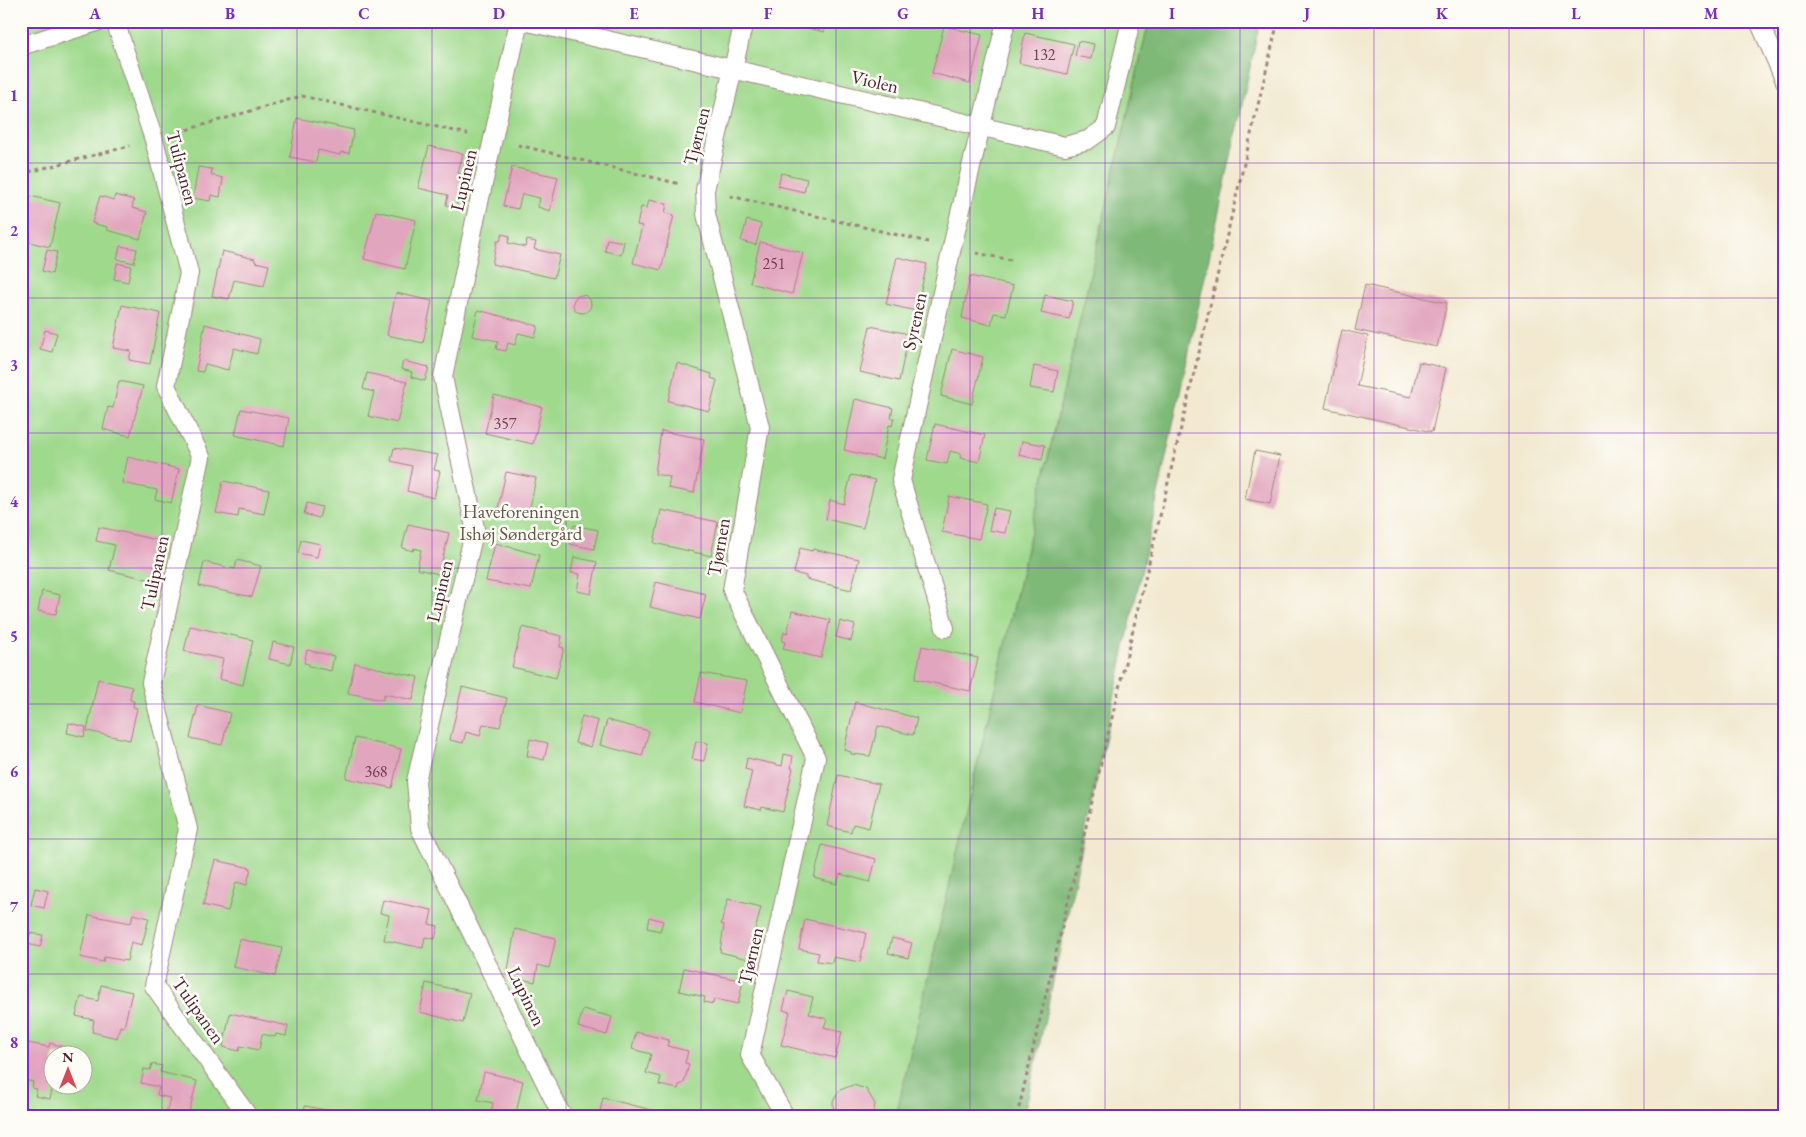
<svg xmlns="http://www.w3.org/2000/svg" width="1806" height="1137" font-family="'EB Garamond',serif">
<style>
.green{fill:#9fd98c;stroke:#747c5c;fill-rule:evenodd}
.forest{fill:#7fb978;stroke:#646c52}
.building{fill:#e2a5be}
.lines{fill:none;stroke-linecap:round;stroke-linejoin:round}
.lane-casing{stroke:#9e847e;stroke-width:20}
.path{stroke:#9e847e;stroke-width:3;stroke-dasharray:4 4;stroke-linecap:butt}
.lane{stroke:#fff;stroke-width:18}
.grid{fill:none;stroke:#7b2cbf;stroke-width:1;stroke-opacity:0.55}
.labels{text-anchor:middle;stroke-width:5;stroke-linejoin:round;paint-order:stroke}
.number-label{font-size:16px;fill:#704050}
.street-label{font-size:19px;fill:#4a1f2b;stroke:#fdfcf7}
.park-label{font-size:19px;fill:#645748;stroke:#fdfcf7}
.neatline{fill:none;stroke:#7b2cbf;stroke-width:2}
.grid-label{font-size:16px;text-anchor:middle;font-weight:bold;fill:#7b2cbf}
</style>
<rect width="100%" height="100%" fill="#fdfcf7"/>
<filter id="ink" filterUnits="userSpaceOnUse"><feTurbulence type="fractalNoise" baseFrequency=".02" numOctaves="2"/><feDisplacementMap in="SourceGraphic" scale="10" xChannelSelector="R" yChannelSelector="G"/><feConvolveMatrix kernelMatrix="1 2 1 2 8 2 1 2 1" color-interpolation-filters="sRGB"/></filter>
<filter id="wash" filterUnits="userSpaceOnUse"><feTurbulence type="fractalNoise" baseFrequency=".0096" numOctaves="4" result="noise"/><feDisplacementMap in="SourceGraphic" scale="20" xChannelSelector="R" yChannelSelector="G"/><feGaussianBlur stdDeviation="1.12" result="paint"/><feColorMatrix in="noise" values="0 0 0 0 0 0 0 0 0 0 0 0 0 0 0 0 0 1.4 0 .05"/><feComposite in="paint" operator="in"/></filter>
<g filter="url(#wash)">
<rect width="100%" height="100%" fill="#f2e9d0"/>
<!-- green -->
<path class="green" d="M21,21H1149L896,1116H21ZM52,1054H82V1084H52Z"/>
<!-- forest -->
<path class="forest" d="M1149,21H1260L1024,1116H896Z"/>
<g id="blocks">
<!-- building -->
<path class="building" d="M779,21H826L824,32Z
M944,26L982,35L970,83L932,73Z
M1025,33L1074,44L1067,74L1019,63Z
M1078,41L1094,44L1091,59L1075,56Z
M297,118L354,130L349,153L341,152L340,155L318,150L316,162L290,157Z
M429,146L463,154L458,173L463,175L456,207L446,205L448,195L418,188Z
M198,167L212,169L211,175L223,178L220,197L211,195L210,201L193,198Z
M512,167L558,177L550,211L538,207L540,198L522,194L518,209L503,206Z
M781,173L807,179L804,192L778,186Z
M26,195L60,203L50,247L21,240V205Z
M115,195L134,200L132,208L147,212L140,239L107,230V227L92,223L100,196L114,200Z
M649,200L667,204L665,213L674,215L661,270L633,263L642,226L637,225L641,207L647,208Z
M376,211L416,220L405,269L364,259Z
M747,220L761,224L756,245L741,241Z
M502,234L510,236L508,243L525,247L527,240L536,242L534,249L560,255L554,278L492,264L497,241H500Z
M607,239L624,242L621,255L605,251Z
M760,242L803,253L792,294L750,283Z
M120,246L137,249L134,263L117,259Z
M47,250L57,252L52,274L42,271Z
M222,251L255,259V262L269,265L264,286L234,280L229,299L212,296Z
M897,257L927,264L916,311L886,304Z
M117,263L131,266L128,282L114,279Z
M970,276L1013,286L1006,315L994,313L991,325L962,318Z
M1365,285L1447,303L1437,347L1355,330Z
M396,293L432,301L423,343L387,335Z
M573 304a9 9 0 1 1 18 0a9 9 0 1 1-18 0Z
M1045,295L1073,301L1069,319L1041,313Z
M122,305L160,313L150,364L129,360L131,351L113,348Z
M478,310L538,326L535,337L518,333L515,345L508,343L506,351L496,349L498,341L472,336Z
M205,324L260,339L257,354L234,348L228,370L205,364L203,372L196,371Z
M870,326L909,334L899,381L860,372Z
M45,330L57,333L52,352L40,349Z
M1342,330L1368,336L1357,386L1411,397L1419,362L1446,368L1432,432L1325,408Z
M952,349L983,357L972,404L941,396Z
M403,361L429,367L425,381L411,377L412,372L401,369Z
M677,363L712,374L711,378L717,380L709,411L668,401Z
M1034,366L1058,371L1054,392L1030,388Z
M367,373L407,382L397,423L368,416L374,392L363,389Z
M119,381L143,386L130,436L103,429L108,407L113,408Z
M494,395L542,407L533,444L485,433Z
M855,399L893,408L891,418H894L892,426L889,425L882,459L844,450Z
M241,409L289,418L284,446L235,435Z
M935,424L985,435L979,462L960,458L961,454L950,451L947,464L927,460Z
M661,431L704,439L694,493L668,488L670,477L655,474Z
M1022,441L1045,445L1042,460L1019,455Z
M394,448L438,455L434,470L440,471L434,498L407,491L412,466L391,461Z
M1255,451L1280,456L1270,504L1245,499Z
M128,457L179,469L171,503L155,499L157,490L122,483Z
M506,472L536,478L528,517L497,513Z
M851,475L875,480L863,528L826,519L830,500L844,504Z
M223,481L269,490L264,514L239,509L238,517L216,513Z
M949,496L987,504L979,539L942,532Z
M307,503L322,507L319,518L304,514Z
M994,508L1010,511L1005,533L989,530Z
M661,510L718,522L711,556L654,543Z
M408,524L449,533L439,574L417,569L421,550L414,548L413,551L402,548Z
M574,525L598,530L594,549L570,544Z
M99,527L161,541L151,580L109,570L115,545L96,541Z
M301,540L320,544L317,557L298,553Z
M495,543L539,555L531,589L486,581Z
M800,548L812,551L813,549L859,559L851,590L806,579V576L794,573Z
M574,557L597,562L591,594L577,591L580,574L571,573Z
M237,560L261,566L252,597L199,586L204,562L235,569Z
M656,582L706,594L700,619L650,607Z
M42,591L60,595L56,614L38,611Z
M792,611L830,620L821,658L783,649L785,642L782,641L784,632L787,633Z
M840,621L855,625L851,641L836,637Z
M190,626L253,640L243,685L219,679L223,659L184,651Z
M522,627L562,636L560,647L564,648L556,678L512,667Z
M273,642L294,647L290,664L269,659Z
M922,646L978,658L970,691L915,679Z
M307,650L334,656L331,671L309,666V664L304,663Z
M355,663L418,677L413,700L384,694L383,700L348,693Z
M701,673L747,681L740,713L695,702Z
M98,679L132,687L130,700L134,701L133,707L137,708L130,740L87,731Z
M462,687L507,698L500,727L483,724L480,736L466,732L463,743L450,740Z
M855,702L917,718L913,735L878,726L870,756L851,754V752L844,750Z
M198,705L230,713L222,745L190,738Z
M582,716L598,721L591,747L575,743Z
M607,720L649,731L642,756L600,745Z
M69,723L86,727L84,737L67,733Z
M355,738L401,749L392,788L346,778Z
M530,739L548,743L544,760L527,756Z
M696,741L708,743L704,761L692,759Z
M784,754L793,756L791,768H793L783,812L762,807L761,810L744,806L752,771L745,769L747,758L782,766Z
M838,775L879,784L869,828L853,824L851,832L827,826Z
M822,845L876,859L870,882L840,874L837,884L814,878Z
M215,860L251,868L247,885L236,882L228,911L203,905Z
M35,888L48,891L44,908L31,905Z
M728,899L761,907L748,959L720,952L724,925L721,924Z
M383,900L432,910L429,924L438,926L435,939L425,937L423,948L384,940L389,915L380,913Z
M133,914L149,918L142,945L131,942L127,961L104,957L103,962L80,957L89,915L131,923Z
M649,917L663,921L660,931L647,928Z
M805,919L866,933L860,962L833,957L832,963L817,961L819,953L799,949Z
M515,929L556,938L549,968L538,965L535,982L507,976Z
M30,933L43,935L40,947L27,944Z
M892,938L912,943L908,958L888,953Z
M239,939L282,948L275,976L233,967Z
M684,968L743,981L738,1004L714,999L713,1004L704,1002L705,997L679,991Z
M426,983L470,993L463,1023L420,1012Z
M101,985L132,992L124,1027L120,1026L117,1038L92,1032L94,1020L76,1016L81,997L98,1001Z
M788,991L813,997L809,1014L827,1019L824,1027L842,1032L835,1058L781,1045L790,1012L783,1010Z
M583,1009L612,1017L607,1035L578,1027Z
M230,1013L288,1026L286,1036L276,1034L275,1037L262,1034L259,1050L240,1046L239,1051L223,1047Z
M636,1032L669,1040L667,1046L688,1051L685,1063L689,1064L684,1083L679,1085L678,1089L659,1085L661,1077L646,1073L651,1054L632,1049Z
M28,1043L49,1047L50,1043L68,1048L67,1054H52V1084H58L57,1087L53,1086L50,1099L35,1096L37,1089L32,1088L33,1082L21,1079Z
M152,1064L162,1066L160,1072L197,1081L188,1116L166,1114L170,1098L157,1095L159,1087L141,1083L144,1069L150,1070Z
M484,1072L523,1081L516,1113L527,1116H490L493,1103L478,1100Z
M853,1085L866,1089L875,1104L873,1116H834L833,1102L836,1096L840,1090Z
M603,1098L668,1114V1116H599Z
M305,1106L352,1115V1116H303Z"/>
</g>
</g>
<g filter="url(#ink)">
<use href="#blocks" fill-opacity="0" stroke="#9e847e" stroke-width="1"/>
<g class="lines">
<!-- lane casing -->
<g class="lane-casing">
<path id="lane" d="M115,21L154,140L189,273L166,386L201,457L151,683L188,829L154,986L248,1116
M519,21L474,225L443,377L475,528L416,781L420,828L562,1116
M524,21L1065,146L1088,140L1106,127L1131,21
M744,21L705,190L706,214L760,427L732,590L816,758L750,1055L785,1116
M1759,21L1785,81
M21,46L100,21
M945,628L901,480L952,247L1006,21
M21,1115L22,1116"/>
</g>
<!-- path -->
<path class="path" d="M179,132L302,96L468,134
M518,145L680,184
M21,174L130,146
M730,196L928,242
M976,253L1011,260
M1017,1116L1278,21"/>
<!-- lane -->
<use href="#lane" class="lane"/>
</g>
</g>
<!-- grid -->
<path class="grid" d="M162,21V1116M297,21V1116M432,21V1116M566,21V1116M701,21V1116M836,21V1116M970,21V1116M1105,21V1116M1240,21V1116M1374,21V1116M1509,21V1116M1644,21V1116M21,163H1785M21,298H1785M21,433H1785M21,568H1785M21,704H1785M21,839H1785M21,974H1785"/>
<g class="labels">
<!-- number labels -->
<g class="number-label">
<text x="1044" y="60">132</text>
<text x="774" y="269">251</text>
<text x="505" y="429">357</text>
<text x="376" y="777">368</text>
</g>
<!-- street labels -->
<g class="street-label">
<text transform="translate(875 81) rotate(13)" y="7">Violen</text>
<text transform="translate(696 136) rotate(-76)" y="7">Tjørnen</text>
<text transform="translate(183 168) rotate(75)" y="7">Tulipanen</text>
<text transform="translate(463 180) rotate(-77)" y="7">Lupinen</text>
<text transform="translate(914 321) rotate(-78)" y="7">Syrenen</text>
<text transform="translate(718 547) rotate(-80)" y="7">Tjørnen</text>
<text transform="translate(154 573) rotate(-78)" y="7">Tulipanen</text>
<text transform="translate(439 591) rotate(-77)" y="7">Lupinen</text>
<text transform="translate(750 956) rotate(-77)" y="7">Tjørnen</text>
<text transform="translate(527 996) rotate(64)" y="7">Lupinen</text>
<text transform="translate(199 1010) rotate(55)" y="7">Tulipanen</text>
</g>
<!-- park labels -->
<g class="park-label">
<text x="521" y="518">Haveforeningen<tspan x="521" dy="22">Ishøj Søndergård</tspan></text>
</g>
</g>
<!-- margin -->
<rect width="1806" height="1137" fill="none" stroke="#fdfcf7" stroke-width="55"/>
<!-- north arrow -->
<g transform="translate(68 1070)"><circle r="24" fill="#fdfcf7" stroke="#b5a4a5"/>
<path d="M0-4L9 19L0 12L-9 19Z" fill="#d1495b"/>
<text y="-8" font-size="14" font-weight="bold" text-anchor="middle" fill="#4a1f2b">N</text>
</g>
<rect x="28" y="28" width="1750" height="1082" class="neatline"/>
<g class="grid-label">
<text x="95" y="19">A</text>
<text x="230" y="19">B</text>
<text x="364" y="19">C</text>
<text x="499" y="19">D</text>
<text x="634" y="19">E</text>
<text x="768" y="19">F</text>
<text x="903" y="19">G</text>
<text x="1038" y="19">H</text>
<text x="1172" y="19">I</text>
<text x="1307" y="19">J</text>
<text x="1442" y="19">K</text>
<text x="1576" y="19">L</text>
<text x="1711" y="19">M</text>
<text x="14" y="101">1</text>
<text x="14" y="236">2</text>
<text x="14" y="371">3</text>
<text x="14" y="507">4</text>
<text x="14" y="642">5</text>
<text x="14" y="777">6</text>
<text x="14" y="912">7</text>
<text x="14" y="1048">8</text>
</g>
</svg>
